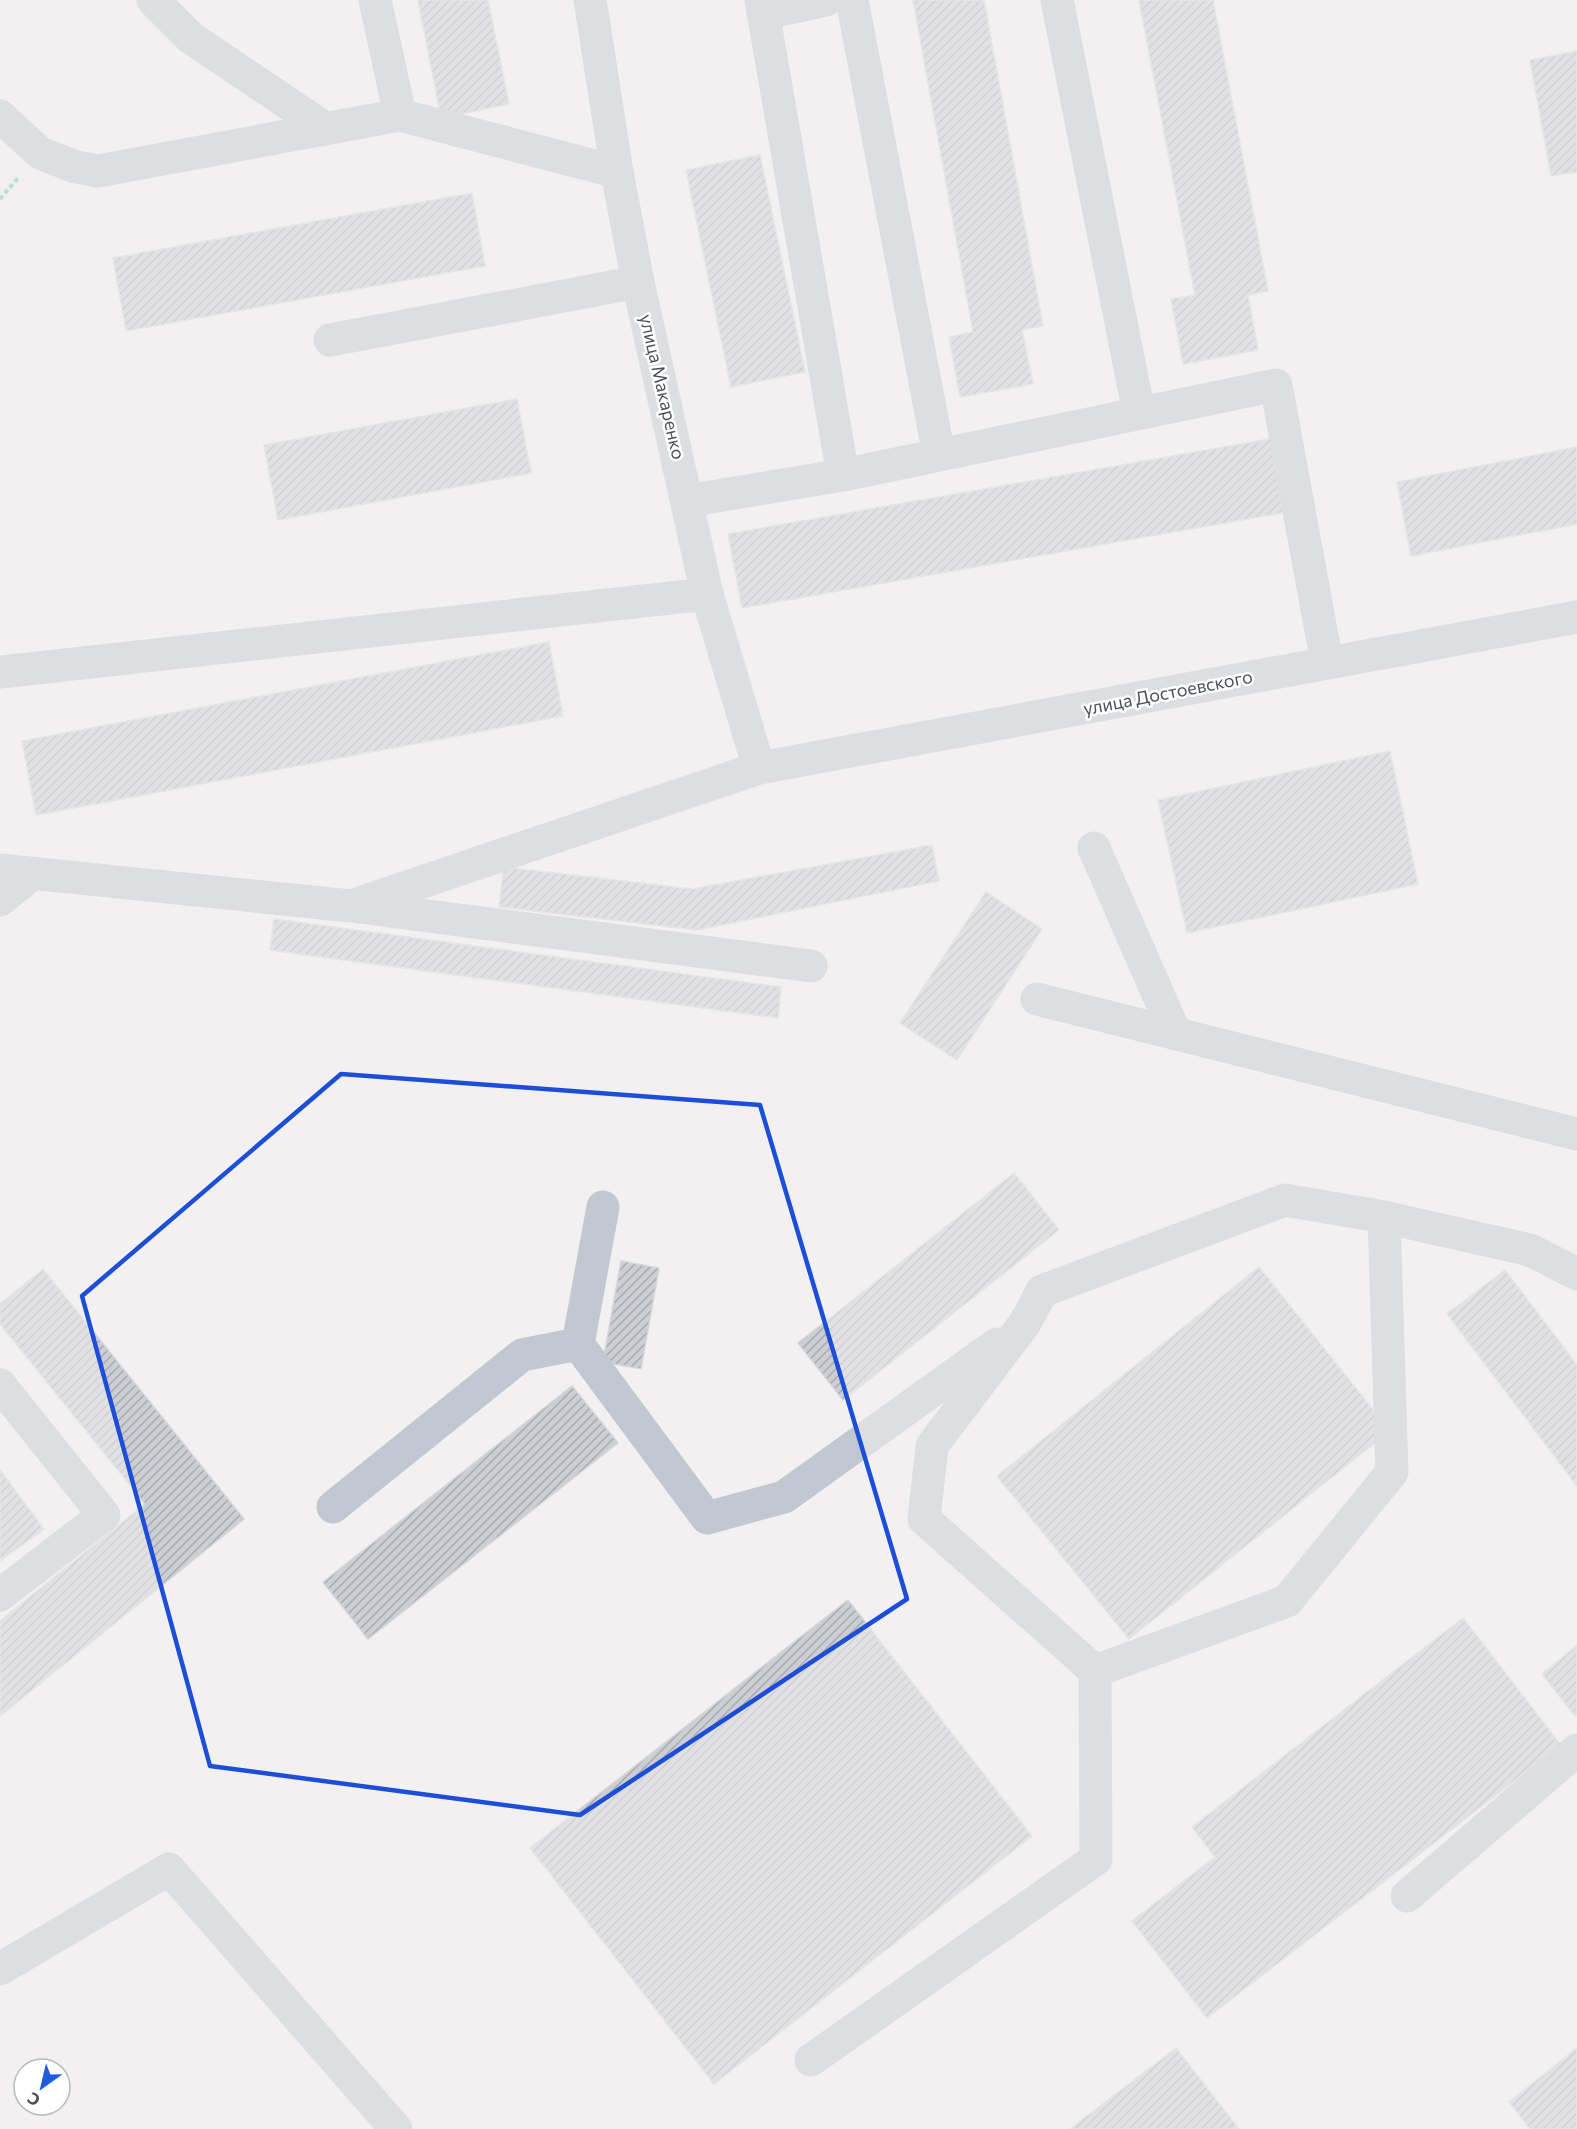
<svg xmlns="http://www.w3.org/2000/svg" width="1577" height="2129" font-family="Commissioner,sans-serif">
<style>
.building{fill:url(#building-hatch);stroke:#d4d5db;stroke-width:1.5}
.lines{fill:none;stroke-linecap:round;stroke-linejoin:round}
.path{stroke:#79caab;stroke-width:4;stroke-dasharray:4.5 3;stroke-linecap:butt}
.minor{stroke:#c1c8d1;stroke-width:33}
.marked{fill:none;stroke:#1d4ed8;stroke-width:4.5;stroke-linejoin:round}
.labels{text-anchor:middle;stroke-width:5;stroke-linejoin:round;paint-order:stroke}
.street-label{font-size:18px;fill:#48515c;stroke:#fff}
</style>
<defs>
<pattern id="building-hatch" width="6" height="6" patternUnits="userSpaceOnUse" patternTransform="scale(1.5)"><rect width="6" height="6" fill="#cdced4"/><path d="M-1 1l2-2M0 6l6-6M5 7l2-2" fill="none" stroke="#a8aaaf"/></pattern>
</defs>
<rect width="100%" height="100%" fill="#f2f0f0"/>
<!-- building -->
<path class="building" d="M418,0H488L509,104L441,118Z
M913,0H984L1043,326L1022,330L1033,384L960,397L949,337L973,332Z
M1139,0H1213L1268,291L1248,295L1258,350L1183,364L1171,299L1195,295Z
M1577,51V172L1551,176L1530,60Z
M760,155L805,372L731,387L686,170Z
M472,193L485,266L126,331L113,258Z
M517,399L531,473L278,520L264,445Z
M1280,437L1293,511L742,608L728,534Z
M1577,447V524L1411,556L1397,482Z
M549,642L563,716L36,815L22,741Z
M1390,751L1418,884L1187,933L1158,800Z
M932,845L939,881L697,930L499,907L504,867L692,889Z
M986,892L1042,929L957,1060L900,1023Z
M274,919L781,987L778,1018L270,950Z
M1014,1173L1059,1230L843,1400L798,1343Z
M621,1261L659,1268L641,1369L603,1362Z
M1259,1267L1390,1431L1129,1639L997,1476Z
M43,1269L244,1519L0,1716V1621L145,1504L0,1324V1304Z
M1505,1270L1577,1365V1486L1447,1314Z
M572,1386L618,1443L368,1639L323,1582Z
M0,1470L44,1529L0,1561Z
M848,1600L1032,1836L714,2084L530,1848Z
M1463,1618L1561,1745L1207,2018L1132,1921L1215,1857L1192,1827Z
M1577,1645V1714L1575,1716L1542,1674Z
M1176,2048L1239,2129H1070Z
M1577,2048V2129H1530L1509,2102Z"/>
<g class="lines">
<!-- path -->
<path class="path" d="M0,199L18,178"/>
<!-- minor -->
<path class="minor" d="M153,0L191,38L326,129
M375,0L400,115L617,172
M590,0L617,172L638,282L707,594L759,768
M761,0L843,475
M852,0L939,455
M1057,0L1139,413
M763,14L826,0
M0,116L40,153L76,167L98,171L400,115
M330,340L638,282
M687,501L843,475L1276,385L1327,663
M0,672L707,594
M1094,848L1175,1033
M0,870L351,906L759,768L1577,617
M0,900L32,874
M359,907L811,966
M1037,999L1577,1134
M1384,1217L1392,1472L1287,1601L1095,1671L924,1519L932,1446L1025,1323L1042,1291L1285,1200L1384,1217L1530,1250L1577,1274
M578,1344L603,1207
M0,1385L104,1515L0,1595
M333,1507L522,1355L578,1344L707,1518L784,1497L997,1344
M1407,1896L1577,1750
M0,1969L169,1869L396,2129
M811,2060L1096,1859L1095,1671"/>
</g>
<!-- marked area -->
<path d="M0 0H1577V2129H0ZM341,1074L760,1105L907,1599L580,1815L210,1766L82,1296Z" fill="#f2f0f0" fill-opacity=".55" fill-rule="evenodd"/>
<path class="marked" d="M341,1074L760,1105L907,1599L580,1815L210,1766L82,1296Z"/>
<g class="labels">
<!-- street labels -->
<g class="street-label">
<text transform="translate(662 387) rotate(77)" y="6">улица Макаренко</text>
<text transform="translate(1168 693) rotate(-11)" y="6">улица Достоевского</text>
</g>
</g>
<!-- north arrow -->
<g transform="translate(42 2087) rotate(214)"><circle r="28" fill="#ffffff" stroke="#b6b9be" stroke-width="1.5"/>
<path d="M0-4.5L10 22L0 15L-10 22Z" fill="#205ddb"/>
<text y="-9" font-size="16" font-weight="bold" text-anchor="middle" fill="#48515c">С</text>
</g>
</svg>
